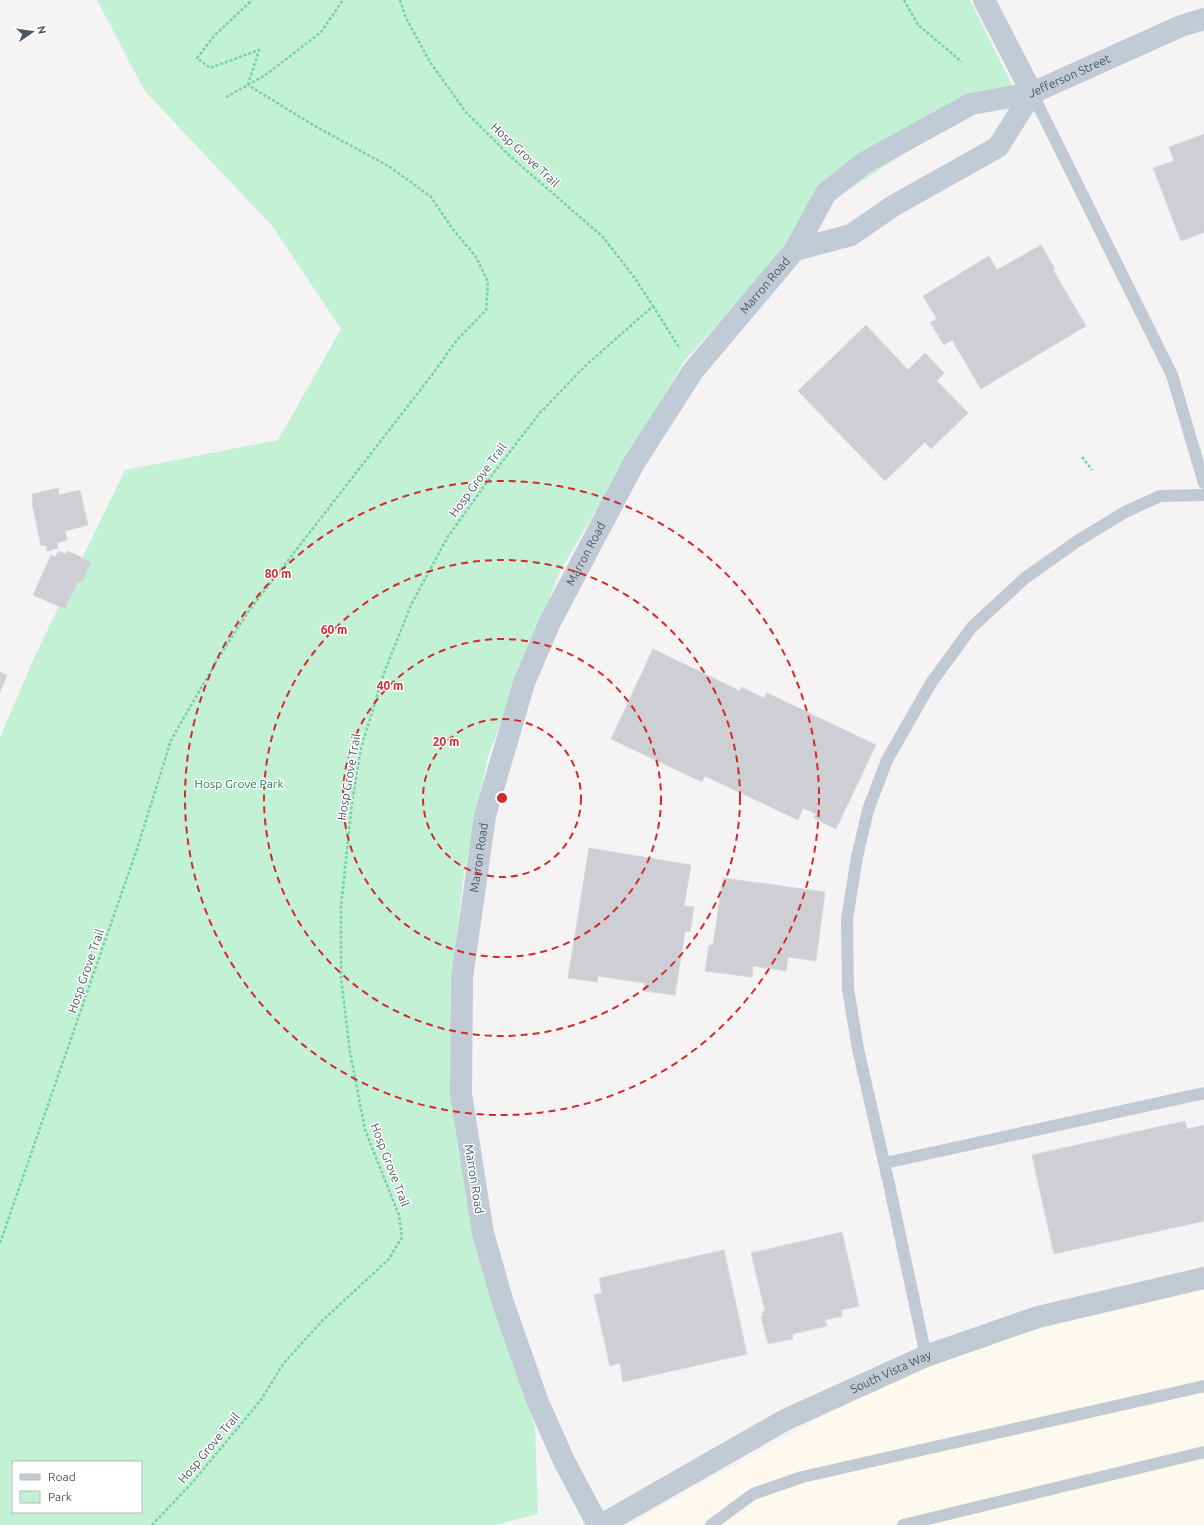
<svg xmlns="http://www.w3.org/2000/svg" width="1204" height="1525" font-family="Ubuntu,sans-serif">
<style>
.commercial{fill:#fdf9ef}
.green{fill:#c3f1d5;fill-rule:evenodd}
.building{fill:#cdcfd5;stroke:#d7d9de}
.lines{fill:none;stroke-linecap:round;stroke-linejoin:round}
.path{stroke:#7ad0a6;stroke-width:2.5;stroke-dasharray:3 2;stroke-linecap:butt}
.service{stroke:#c1cad2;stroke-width:12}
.tertiary{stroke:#c1cad2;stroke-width:22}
.secondary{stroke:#c1cbd6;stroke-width:22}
.ring{fill:none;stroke:#d62828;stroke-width:2;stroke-dasharray:7 5}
.labels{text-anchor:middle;stroke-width:3;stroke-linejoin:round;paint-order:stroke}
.street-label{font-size:12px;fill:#4a5661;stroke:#fff}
.park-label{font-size:12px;fill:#17864f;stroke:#fff}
.centre{fill:#d62828;stroke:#fff;stroke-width:2}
.ring-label{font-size:12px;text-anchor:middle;font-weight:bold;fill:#d62828;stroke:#fff;stroke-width:3;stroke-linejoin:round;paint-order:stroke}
</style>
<rect width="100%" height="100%" fill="#f5f3f3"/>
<!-- commercial -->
<path class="commercial" d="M1204,1278V1525H628L910,1368L926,1356Z"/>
<!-- green -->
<path class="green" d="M97,0H970L1013,87L923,141L828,203L685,360L560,571L488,756L463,880L450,997L457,1144L496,1312L535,1426L538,1514L496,1525H0V737L34,658L125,470L278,440L341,329L273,227L144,90ZM13,1462H141V1512H13Z"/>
<!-- building -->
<path class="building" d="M1204,134V232L1181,241L1153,168L1174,161L1169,147Z
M1041,245L1055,269L1053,270L1086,326L981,389L952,340L944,345L930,322L937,319L923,296L989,256L997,270Z
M866,325L908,370L925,353L944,373L937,381L968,413L931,449L925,442L885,481L798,391Z
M58,488L59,495L80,490L88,525L65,531L67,540L57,543L58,548L47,551L46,545L41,546L32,502H33L32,494Z
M59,551L66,554L68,551L91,562L82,583L78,581L65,609L33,595L51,555L55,557Z
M653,649L740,691L741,687L764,698L767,693L876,745L836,829L814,818L816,814L803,808L798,820L705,776L702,782L611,739Z
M0,672L7,675L0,692Z
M589,848L691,865L684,906L694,907L690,932L685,931L675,995L644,991L645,983L598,976L597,982L568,978Z
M723,878L825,892L816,961L788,957L786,971L753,966L752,977L705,971L709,945H713Z
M1185,1121L1187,1129L1204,1125V1221L1054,1254L1032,1155Z
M842,1232L859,1306L841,1310L842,1316L825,1320L827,1326L792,1334L793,1339L768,1344L761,1317L763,1316L762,1312L765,1311L751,1253Z
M724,1250L747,1354L623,1382L620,1363L610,1366L594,1295L602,1293L599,1278Z"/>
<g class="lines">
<!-- path -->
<path class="path" d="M904,0L918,25L962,62
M248,85L259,50L210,68L197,58L214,36L252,0
M226,97L264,76L293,54L321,32L343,0
M653,306L680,349
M1082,457L1092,470
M0,1243L138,846L171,740L219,657L248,612L435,371L456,341L486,310L488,282L476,257L452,228L431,197L390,167L313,125L248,85
M152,1525L192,1483L261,1400L283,1364L322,1321L389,1259L402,1237L399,1215L365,1130L350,1052L341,978V906L352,803L361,748L384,673L411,605L447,538L495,471L539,414L584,367L653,306L634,277L603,237L511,157L465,111L430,62L406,18L400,0"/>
<!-- service -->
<path class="service" d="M1032,93L1172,375L1204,483
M885,1163L1204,1093
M926,1356L889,1184L858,1049L848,989L847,919L857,857L868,810L887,760L931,683L972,627L1025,578L1079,540L1125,512L1160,496L1204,495
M711,1525L753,1494L802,1477L1204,1386
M903,1525L1204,1452"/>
<!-- tertiary -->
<path class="tertiary" id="s1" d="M601,1525L785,1420L926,1356L1038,1317L1204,1278"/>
<!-- secondary -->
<g class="secondary">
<path d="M984,0L1032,93"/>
<path d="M795,250L851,235L893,206L998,147L1032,93"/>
<path id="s2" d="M598,1525L564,1461L537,1400L503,1303L483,1233L461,1094L462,978L485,816L524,683L550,622L634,463L693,371L795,250L826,193L864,163L971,104L1032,93L1181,26L1204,19"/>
</g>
</g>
<!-- distance rings -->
<g class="ring">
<circle cx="502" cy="798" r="79"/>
<circle cx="502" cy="798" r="159"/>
<circle cx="502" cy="798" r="238"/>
<circle cx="502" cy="798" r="317"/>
</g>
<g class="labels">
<!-- street labels -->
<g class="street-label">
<text dy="4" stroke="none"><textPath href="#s2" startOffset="1726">Jefferson Street</textPath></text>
<text transform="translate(525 155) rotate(43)" y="4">Hosp Grove Trail</text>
<text dy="4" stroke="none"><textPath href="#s2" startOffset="1341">Marron Road</textPath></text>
<text transform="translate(478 480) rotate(-54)" y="4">Hosp Grove Trail</text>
<text dy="4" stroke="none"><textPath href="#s2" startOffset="1017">Marron Road</textPath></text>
<text transform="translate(349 777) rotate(-80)" y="4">Hosp Grove Trail</text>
<text dy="4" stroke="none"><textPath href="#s2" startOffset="693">Marron Road</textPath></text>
<text transform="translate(86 971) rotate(-71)" y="4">Hosp Grove Trail</text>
<text transform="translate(390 1165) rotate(69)" y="4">Hosp Grove Trail</text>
<text transform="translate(474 1179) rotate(81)" y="4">Marron Road</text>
<text dy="4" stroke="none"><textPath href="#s1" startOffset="328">South Vista Way</textPath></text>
<text transform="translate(209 1448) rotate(-50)" y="4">Hosp Grove Trail</text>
</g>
<!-- park labels -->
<g class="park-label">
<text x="239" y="788">Hosp Grove Park</text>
</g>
</g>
<circle cx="502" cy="798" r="6" class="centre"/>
<g class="ring-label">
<text x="278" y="578">80 m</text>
<text x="334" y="634">60 m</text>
<text x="390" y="690">40 m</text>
<text x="446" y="746">20 m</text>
</g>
<!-- legend -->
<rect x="12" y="1461" width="130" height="52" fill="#ffffff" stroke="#b7bbc0"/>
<rect x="20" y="1474" width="20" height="6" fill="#c1cbd6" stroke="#b7bbc0"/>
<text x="48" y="1481" font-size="12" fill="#4a5661">Road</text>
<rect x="20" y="1491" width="20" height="12" fill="#c3f1d5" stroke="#b7bbc0"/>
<text x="48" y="1501" font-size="12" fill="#4a5661">Park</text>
<!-- north arrow -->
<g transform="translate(32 32) rotate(77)" stroke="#ffffff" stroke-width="3" paint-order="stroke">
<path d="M0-3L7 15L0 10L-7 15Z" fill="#4a5661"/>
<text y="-6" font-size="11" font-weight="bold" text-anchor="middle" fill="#4a5661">N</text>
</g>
</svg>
